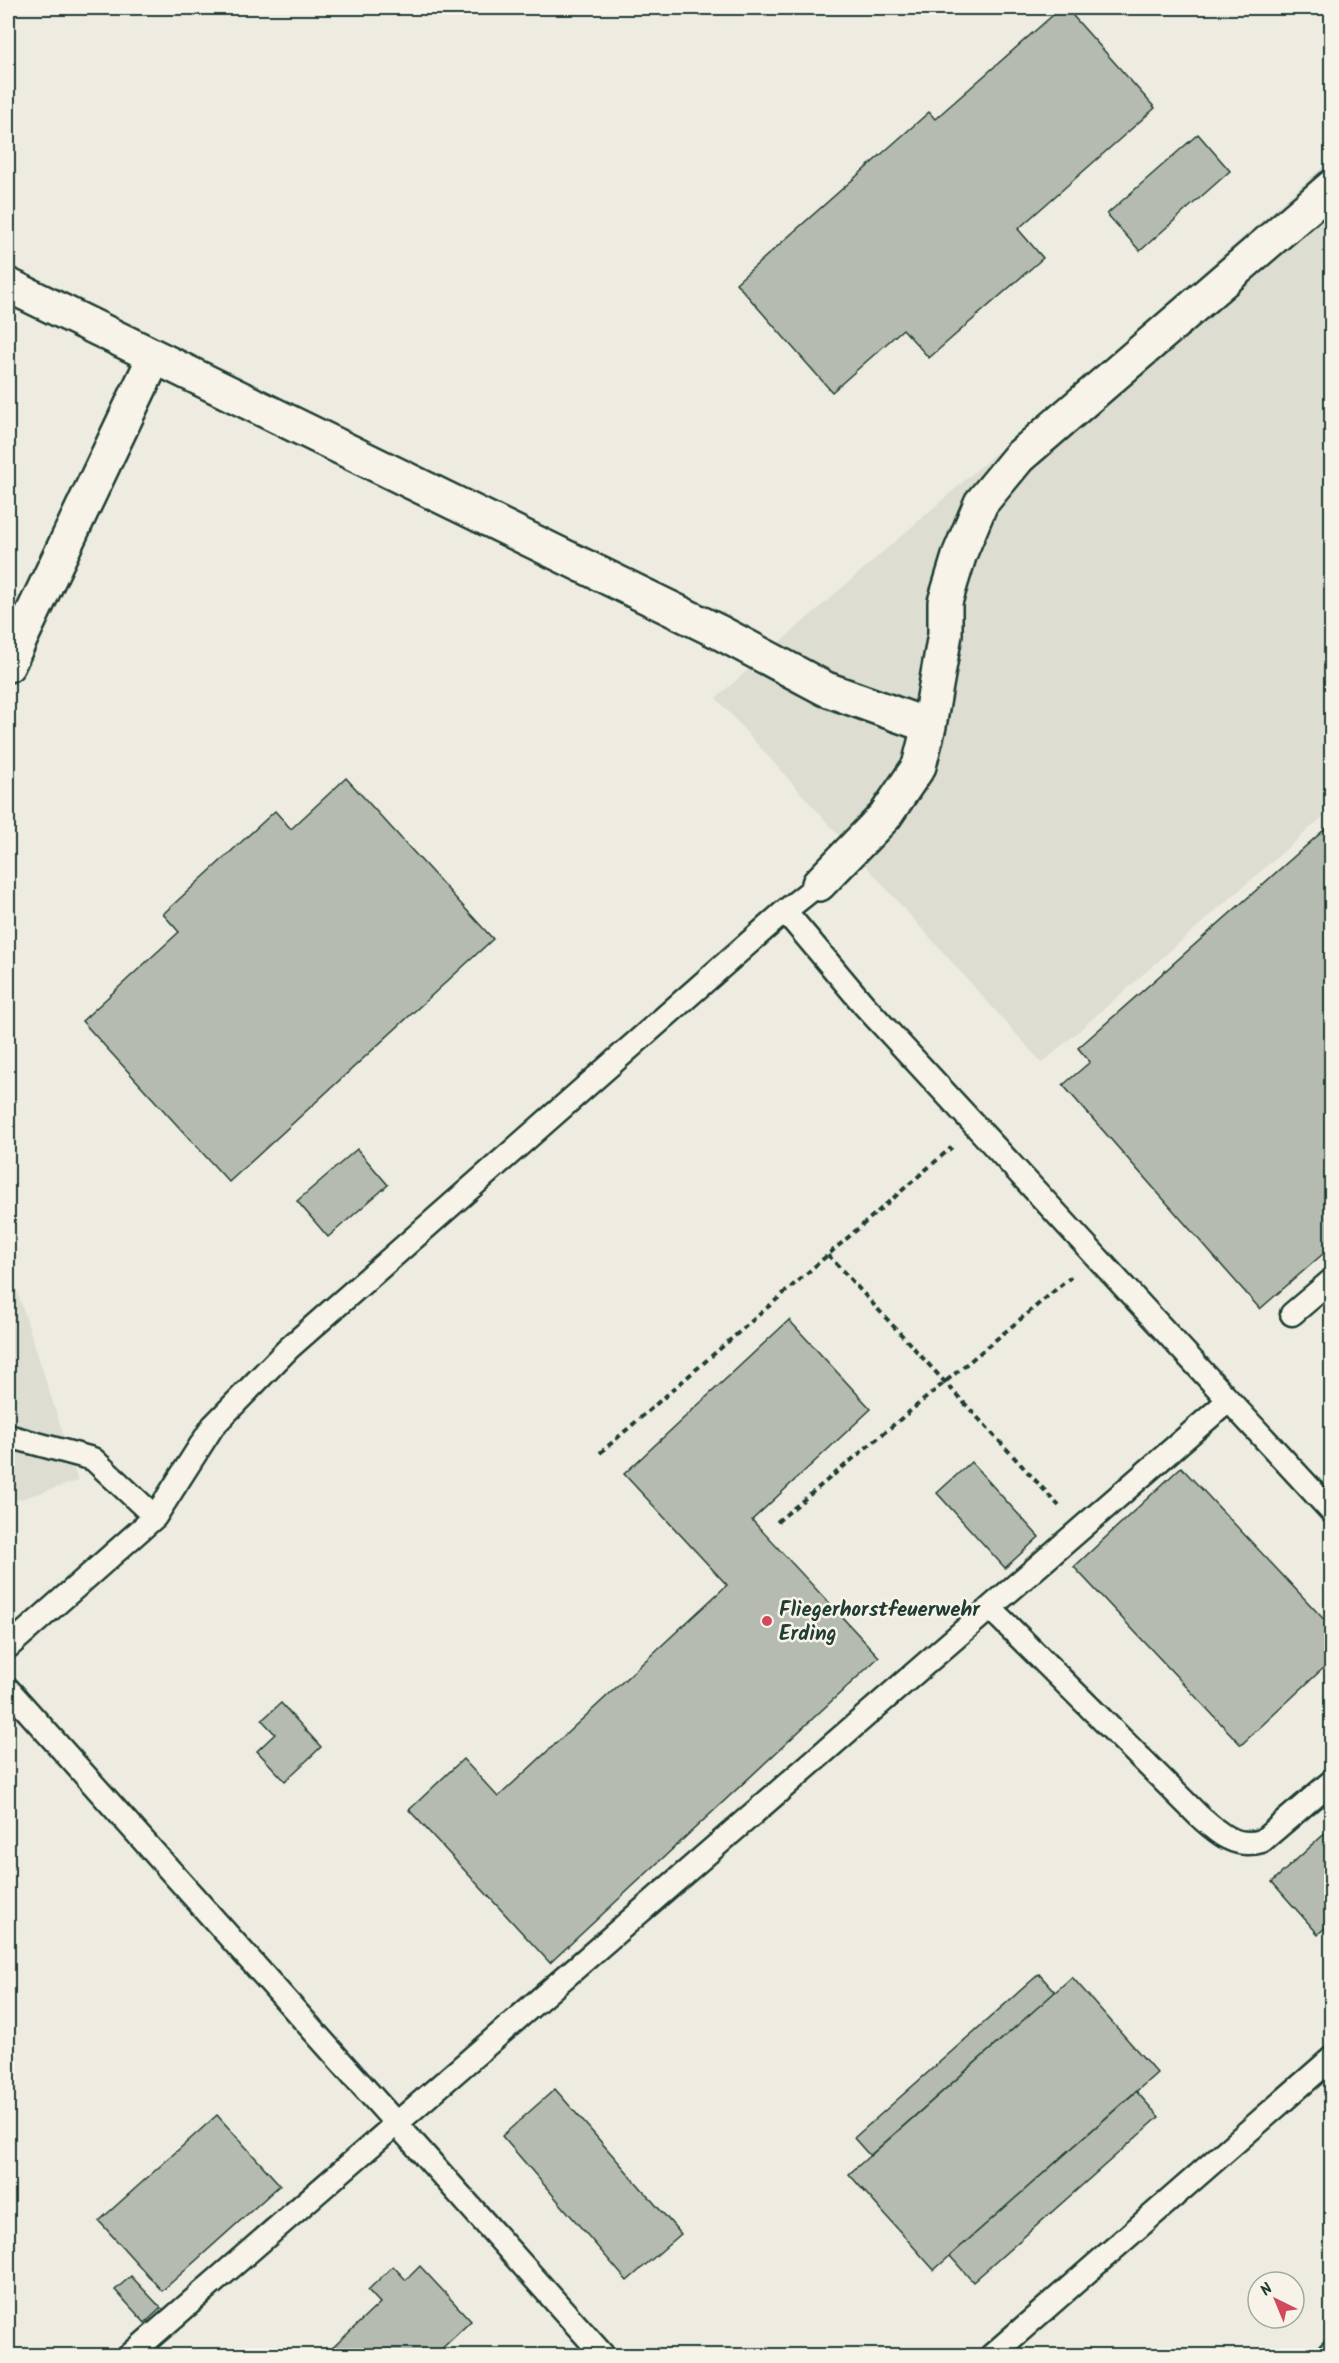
<svg xmlns="http://www.w3.org/2000/svg" width="1339" height="2363" font-family="Kalam,sans-serif">
<style>
.built{fill:#ddddd2}
.building{fill:#b5bbb0;stroke:#1f3d34;stroke-width:1.5}
.lines{fill:none;stroke-linecap:round;stroke-linejoin:round}
.service-casing{stroke:#1f3d34;stroke-width:27}
.minor-casing{stroke:#1f3d34;stroke-width:38}
.path{stroke:#1f3d34;stroke-width:4;stroke-dasharray:6 4.5;stroke-linecap:butt}
.service{stroke:#f7f3e8;stroke-width:22}
.minor{stroke:#f7f3e8;stroke-width:33}
.poi-dot{fill:#d1495b;stroke:#f7f3e8;stroke-width:2}
.labels{text-anchor:middle;stroke-width:5;stroke-linejoin:round;paint-order:stroke}
.poi-label{font-size:21px;font-weight:bold;fill:#1f3d34;stroke:#f7f3e8;text-anchor:start}
</style>
<rect width="100%" height="100%" fill="#eeece1"/>
<filter id="ink" filterUnits="userSpaceOnUse"><feTurbulence type="fractalNoise" baseFrequency=".0167" numOctaves="2"/><feDisplacementMap in="SourceGraphic" scale="12" xChannelSelector="R" yChannelSelector="G"/><feConvolveMatrix kernelMatrix="1 2 1 2 8 2 1 2 1" color-interpolation-filters="sRGB"/></filter>
<g filter="url(#ink)">
<!-- built -->
<path class="built" d="M1331,160V810L1042,1063L716,698Z
M8,1262L78,1481L8,1503Z"/>
<!-- building -->
<path class="building" d="M1061,8H1066L1155,108L1018,229L1043,258L929,358L903,329L832,392L736,283L929,112L935,119Z
M1198,134L1230,171L1140,251L1107,214Z
M346,778L493,939L229,1182L82,1021L179,932L163,914L275,811L291,829Z
M1332,823V1246L1260,1309L1063,1085L1090,1062L1078,1048Z
M357,1149L388,1185L328,1237L297,1201Z
M789,1320L871,1409L752,1520L879,1657L550,1963L409,1810L463,1759L498,1797L727,1585L624,1474Z
M971,1462L1039,1537L1005,1568L937,1493Z
M1181,1467L1332,1628V1660L1241,1745L1074,1567Z
M281,1703L321,1747L285,1781L257,1751L275,1734L262,1720Z
M1332,1827V1922L1318,1934L1272,1882Z
M1039,1974L1055,1992L870,2156L854,2138Z
M1072,1977L1157,2073L934,2270L849,2174Z
M555,2089L681,2234L627,2281L502,2136Z
M1136,2091L1159,2117L973,2282L950,2256Z
M217,2115L280,2185L162,2291L99,2221Z
M393,2266L406,2280L420,2266L471,2321L434,2356H324L380,2303L368,2290Z
M131,2276L161,2308L145,2323L115,2290Z"/>
<g class="lines">
<!-- service casing -->
<g class="service-casing">
<path id="service" d="M785,911L819,884
M1292,1314L1332,1280
M8,1436L93,1459L155,1517
M990,1608L1199,1816C1218,1833 1235,1849 1262,1841L1332,1781
M8,1647L155,1517L213,1426L289,1348L785,911L864,1005L1332,1512
M8,1689L604,2356
M129,2356L1228,1401
M991,2356L1332,2058
M1327,2356L1332,2351"/>
</g>
<!-- minor casing -->
<g class="minor-casing">
<path id="minor" d="M8,285L719,632L826,689L929,726L945,634V602L960,553L981,503L1019,457L1332,187
M8,665L154,358
M819,884L885,816L919,766L929,726"/>
</g>
<!-- path -->
<path class="path" d="M828,1255L1059,1506
M600,1453L952,1147
M777,1522L1071,1277"/>
<!-- service -->
<use href="#service" class="service"/>
<!-- minor -->
<use href="#minor" class="minor"/>
</g>
</g>
<!-- markers -->
<circle class="poi-dot" cx="767" cy="1621" r="6"/>
<g class="labels">
<!-- poi labels -->
<g class="poi-label">
<text x="779" y="1616">Fliegerhorstfeuerwehr<tspan x="779" dy="24">Erding</tspan></text>
</g>
</g>
<!-- margin -->
<rect width="1339" height="2363" fill="none" stroke="#f7f3e8" stroke-width="30"/>
<rect x="15" y="15" width="1309" height="2333" fill="none" stroke="#1f3d34" stroke-width="2" filter="url(#ink)"/>
<!-- north arrow -->
<g transform="translate(1276 2300) rotate(317)"><circle r="28" fill="#f7f3e8" stroke="#a1aaa0" stroke-width="1.5"/>
<path d="M0-4.5L10 22L0 15L-10 22Z" fill="#d1495b"/>
<text y="-9" font-size="16" font-weight="bold" text-anchor="middle" fill="#1f3d34">N</text>
</g>
</svg>
